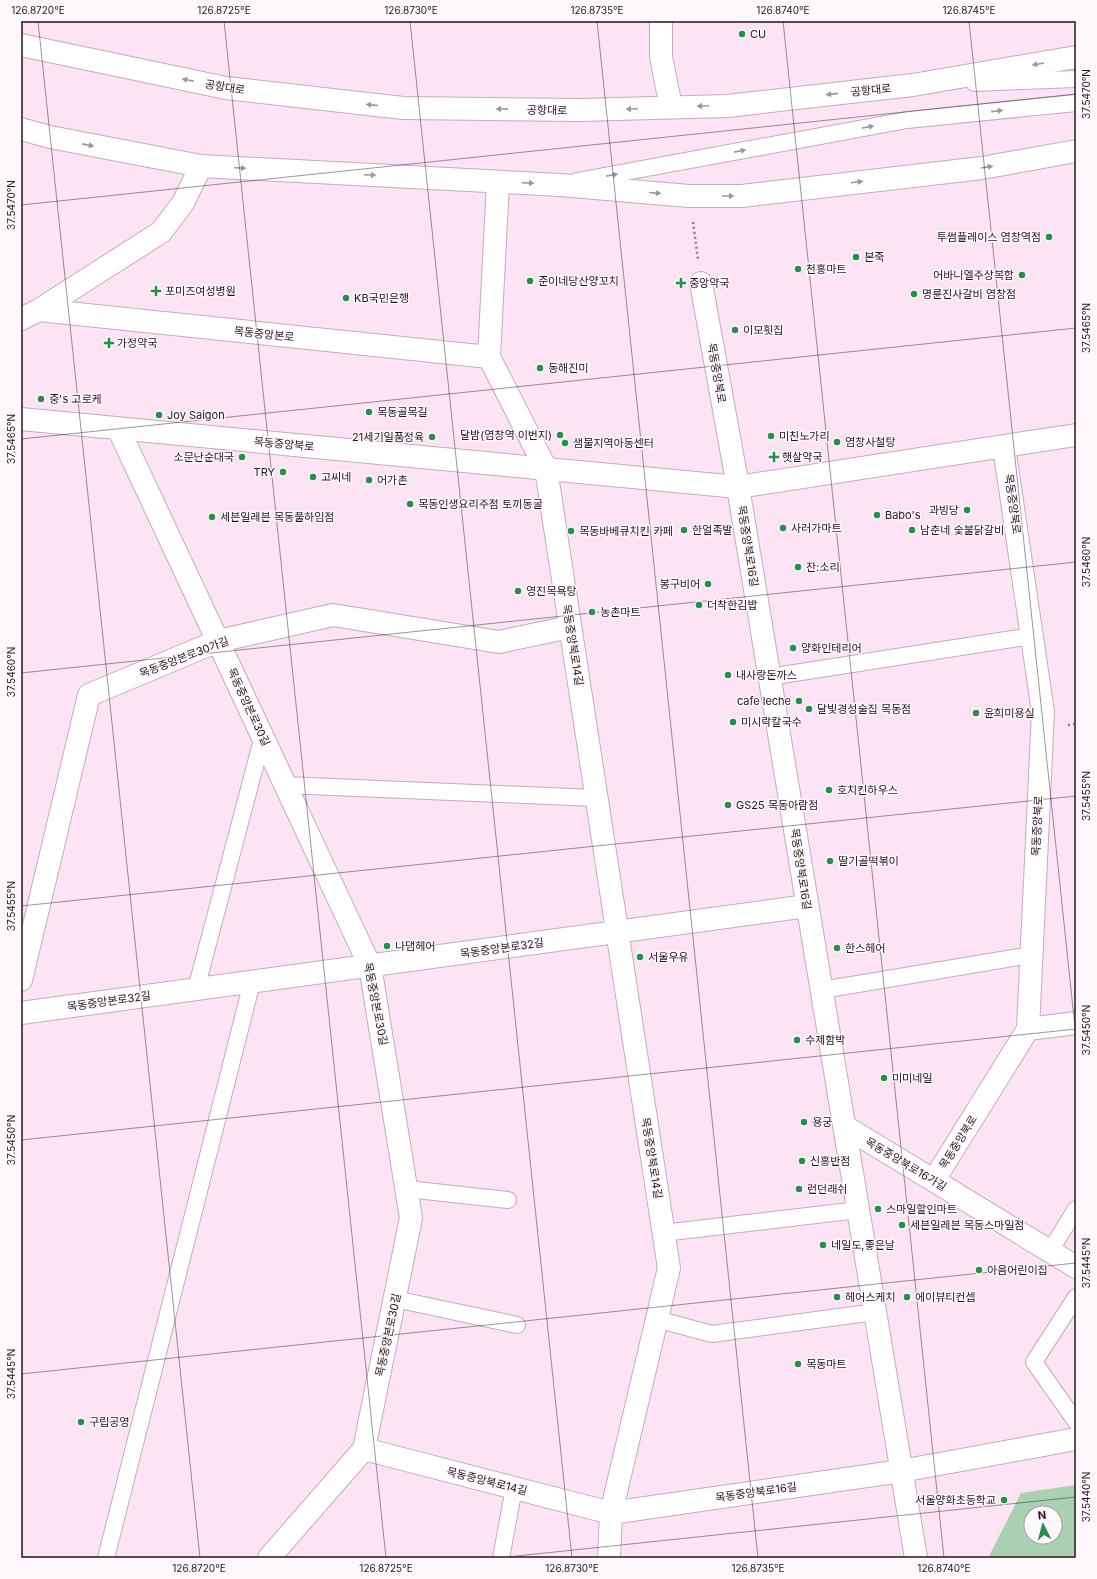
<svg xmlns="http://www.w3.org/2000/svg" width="1097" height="1579" font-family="Inter,'Noto Sans KR',sans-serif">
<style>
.garden{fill:#aad1b1;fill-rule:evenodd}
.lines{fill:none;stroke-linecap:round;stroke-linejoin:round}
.service-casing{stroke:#c7aabe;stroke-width:18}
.minor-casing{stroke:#c7aabe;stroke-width:24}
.tertiary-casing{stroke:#c7aabe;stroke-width:24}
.primary-casing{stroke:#c7aabe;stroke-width:24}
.path{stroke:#8f7d89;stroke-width:2.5;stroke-dasharray:2 3;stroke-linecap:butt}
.service{stroke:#fff;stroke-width:16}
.minor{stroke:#fff;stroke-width:22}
.tertiary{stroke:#fff;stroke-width:22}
.primary{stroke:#fff;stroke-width:22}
.oneway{fill:#9c979a}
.ticks{fill:none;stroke:#22171f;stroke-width:1;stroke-opacity:0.45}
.poi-dot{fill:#259047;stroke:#fef7fc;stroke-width:1.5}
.labels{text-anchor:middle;stroke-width:3;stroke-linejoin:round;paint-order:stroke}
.poi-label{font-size:11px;fill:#22171f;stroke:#fef7fc;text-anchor:start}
.street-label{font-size:11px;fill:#22171f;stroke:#fef7fc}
.neatline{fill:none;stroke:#22171f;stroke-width:1.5}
.ticks-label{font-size:10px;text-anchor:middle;fill:#22171f}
</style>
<rect width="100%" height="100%" fill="#fde4f4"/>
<!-- garden -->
<path class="garden" d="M1076,1485V1558H988L1021,1493ZM1031,1513H1055V1537H1031Z"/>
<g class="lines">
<!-- service casing -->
<g class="service-casing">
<path id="service" d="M974,83L1076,79
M577,181L907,120L1076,103
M769,677L1032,636
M286,785L596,798
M196,989L263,736
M822,990L1031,955
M407,1189L508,1200
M663,1233L858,1210
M1050,1251L1076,1209
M1076,1297L1034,1362L1076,1422
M395,1299L517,1325
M656,1319L712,1334L875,1312
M106,1558L252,982
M501,1558L514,1488"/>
</g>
<!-- minor casing -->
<g class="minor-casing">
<path id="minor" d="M661,21V57L671,107
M498,182L489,357L546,469L669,1268L611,1513L609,1558
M701,283L738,487L916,1558
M39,310L489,357
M21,419L738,487L1076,435
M118,428L370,966L411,1218L364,1449L269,1558
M21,980L89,695L218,641L333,615L499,642L570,627
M21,1013L807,906
M1028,1029L1076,1023
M844,1126L1076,1267
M934,1180L1028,1029L1043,712L1004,447
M364,1449L611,1513L901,1471L1076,1439"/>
</g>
<!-- tertiary casing -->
<g class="tertiary-casing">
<path id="tertiary" d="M21,319L39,310L161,232L183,203L201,166"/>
</g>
<!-- primary casing -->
<g class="primary-casing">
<path id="primary" d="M21,45L226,88L403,108L580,110L727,106L913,85L1076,57
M21,129L50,137L201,166L560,185L689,196H742L982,168L1076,151"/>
</g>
<!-- path -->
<path class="path" d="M693,222L698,259
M1068,725L1074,724"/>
<!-- service -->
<use href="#service" class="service"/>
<!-- minor -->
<use href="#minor" class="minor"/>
<!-- tertiary -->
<use href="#tertiary" class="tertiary"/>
<!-- primary -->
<use href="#primary" class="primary"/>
</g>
<!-- one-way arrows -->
<defs><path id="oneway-solid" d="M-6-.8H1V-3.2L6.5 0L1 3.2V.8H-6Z"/></defs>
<g class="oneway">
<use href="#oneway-solid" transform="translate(1038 64) rotate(170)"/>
<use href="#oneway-solid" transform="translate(188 80) rotate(-168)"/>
<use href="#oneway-solid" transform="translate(832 94) rotate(174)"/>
<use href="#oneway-solid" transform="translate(372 105) rotate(-174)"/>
<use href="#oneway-solid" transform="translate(703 106) rotate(178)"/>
<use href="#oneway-solid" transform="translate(502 109) rotate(-179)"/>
<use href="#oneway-solid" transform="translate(632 109) rotate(178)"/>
<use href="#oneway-solid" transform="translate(997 111) rotate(-6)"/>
<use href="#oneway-solid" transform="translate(868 127) rotate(-11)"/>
<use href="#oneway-solid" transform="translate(88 145) rotate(11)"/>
<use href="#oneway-solid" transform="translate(740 151) rotate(-11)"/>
<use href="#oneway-solid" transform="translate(987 167) rotate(-9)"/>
<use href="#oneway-solid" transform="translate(240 168) rotate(3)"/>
<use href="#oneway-solid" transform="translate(370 175) rotate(3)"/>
<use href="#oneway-solid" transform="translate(612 175) rotate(-11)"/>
<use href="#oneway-solid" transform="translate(857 182) rotate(-7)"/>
<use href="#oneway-solid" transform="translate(528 183) rotate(3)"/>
<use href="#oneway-solid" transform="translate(655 193) rotate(5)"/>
<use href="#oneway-solid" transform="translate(728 196)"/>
</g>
<!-- ticks -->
<path class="ticks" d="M38,21L200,1558M224,21L386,1558M410,21L572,1558M597,21L758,1558M783,21L944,1558M969,21L1076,1037M21,205L1076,94M21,439L1076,328M21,673L1076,562M21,906L1076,796M21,1140L1076,1029M21,1374L1076,1263M498,1558L1076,1497"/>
<!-- markers -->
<g class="poi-dot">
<circle cx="742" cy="34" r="4"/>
<circle cx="1049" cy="237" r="4"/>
<circle cx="856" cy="257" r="4"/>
<circle cx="798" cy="269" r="4"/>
<circle cx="1022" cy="275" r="4"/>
<circle cx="530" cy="281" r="4"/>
<path d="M679 277h4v4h4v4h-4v4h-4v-4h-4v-4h4z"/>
<path d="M154 285h4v4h4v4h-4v4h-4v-4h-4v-4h4z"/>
<circle cx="914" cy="294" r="4"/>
<circle cx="346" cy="298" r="4"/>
<circle cx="735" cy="330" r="4"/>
<path d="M107 337h4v4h4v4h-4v4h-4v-4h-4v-4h4z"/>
<circle cx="540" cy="368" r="4"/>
<circle cx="41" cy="399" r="4"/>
<circle cx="369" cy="412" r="4"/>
<circle cx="159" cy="415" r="4"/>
<circle cx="560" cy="435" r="4"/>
<circle cx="771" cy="436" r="4"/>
<circle cx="432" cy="437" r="4"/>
<circle cx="837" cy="442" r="4"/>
<circle cx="565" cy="443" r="4"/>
<circle cx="242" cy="457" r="4"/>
<path d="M772 451h4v4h4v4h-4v4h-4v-4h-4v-4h4z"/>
<circle cx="283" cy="472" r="4"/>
<circle cx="313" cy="477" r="4"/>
<circle cx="369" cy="480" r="4"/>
<circle cx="410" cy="504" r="4"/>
<circle cx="967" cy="510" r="4"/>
<circle cx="877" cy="515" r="4"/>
<circle cx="212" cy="517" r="4"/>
<circle cx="783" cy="528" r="4"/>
<circle cx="684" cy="530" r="4"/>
<circle cx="912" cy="530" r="4"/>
<circle cx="571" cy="531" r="4"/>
<circle cx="798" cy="567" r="4"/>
<circle cx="708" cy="584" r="4"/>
<circle cx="518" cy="591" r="4"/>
<circle cx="699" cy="605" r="4"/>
<circle cx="592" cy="612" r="4"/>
<circle cx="793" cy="648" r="4"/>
<circle cx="728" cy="675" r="4"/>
<circle cx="799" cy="701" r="4"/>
<circle cx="809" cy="709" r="4"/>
<circle cx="976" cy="713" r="4"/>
<circle cx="733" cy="722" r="4"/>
<circle cx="829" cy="790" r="4"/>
<circle cx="728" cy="805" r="4"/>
<circle cx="830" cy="861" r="4"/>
<circle cx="387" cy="946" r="4"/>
<circle cx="837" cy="948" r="4"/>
<circle cx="640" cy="957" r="4"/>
<circle cx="797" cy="1040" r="4"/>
<circle cx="884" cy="1078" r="4"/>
<circle cx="804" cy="1122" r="4"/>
<circle cx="802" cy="1161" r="4"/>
<circle cx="799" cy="1189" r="4"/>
<circle cx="878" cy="1209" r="4"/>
<circle cx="902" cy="1225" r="4"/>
<circle cx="823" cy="1245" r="4"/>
<circle cx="979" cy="1270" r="4"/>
<circle cx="837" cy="1297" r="4"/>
<circle cx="907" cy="1297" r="4"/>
<circle cx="798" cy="1364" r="4"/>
<circle cx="81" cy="1422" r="4"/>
<circle cx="1004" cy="1500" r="4"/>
</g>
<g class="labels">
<!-- poi labels -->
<g class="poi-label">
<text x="750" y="38">CU</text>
<text x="1041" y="241" text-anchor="end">투썸플레이스 염창역점</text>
<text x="864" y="261">본죽</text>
<text x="806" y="273">천흥마트</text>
<text x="1014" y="279" text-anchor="end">어바니엘주상복합</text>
<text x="538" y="285">준이네당산양꼬치</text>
<text x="689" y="287">중앙약국</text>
<text x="165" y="295">포미즈여성병원</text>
<text x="922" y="298">명륜진사갈비 염창점</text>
<text x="354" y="302">KB국민은행</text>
<text x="743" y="334">이모횟집</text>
<text x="117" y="347">가정약국</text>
<text x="548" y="372">동해진미</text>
<text x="49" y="403">중's 고로케</text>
<text x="377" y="416">목동골목길</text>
<text x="167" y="419">Joy Saigon</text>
<text x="552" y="439" text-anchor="end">달밤(염창역 이번지)</text>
<text x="779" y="440">미친노가리</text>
<text x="424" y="441" text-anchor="end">21세기일품정육</text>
<text x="845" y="446">염창사철탕</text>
<text x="573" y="447">샘물지역아동센터</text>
<text x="234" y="461" text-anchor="end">소문난순대국</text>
<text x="782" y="461">햇살약국</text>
<text x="275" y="476" text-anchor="end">TRY</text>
<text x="321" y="481">고씨네</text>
<text x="377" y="484">어가촌</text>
<text x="418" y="508">목동인생요리주점 토끼동굴</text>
<text x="959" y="514" text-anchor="end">과빙당</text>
<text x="885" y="519">Babo's</text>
<text x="220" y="521">세븐일레븐 목동풀하임점</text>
<text x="791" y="532">사러가마트</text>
<text x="692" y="534">한얼족발</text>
<text x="920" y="534">남춘네 숯불닭갈비</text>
<text x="579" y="535">목동바베큐치킨 카페</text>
<text x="806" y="571">잔:소리</text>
<text x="700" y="588" text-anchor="end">봉구비어</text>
<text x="526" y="595">영진목욕탕</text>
<text x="707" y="609">더착한김밥</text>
<text x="600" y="616">농촌마트</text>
<text x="801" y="652">양화인테리어</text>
<text x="736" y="679">내사랑돈까스</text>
<text x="791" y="705" text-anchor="end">cafe leche</text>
<text x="817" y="713">달빛경성술집 목동점</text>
<text x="984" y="717">윤희미용실</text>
<text x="741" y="726">미시락칼국수</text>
<text x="837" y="794">호치킨하우스</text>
<text x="736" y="809">GS25 목동아람점</text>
<text x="838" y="865">딸기골떡볶이</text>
<text x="395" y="950">나댐헤어</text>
<text x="845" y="952">한스헤어</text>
<text x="648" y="961">서울우유</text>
<text x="805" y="1044">수제함박</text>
<text x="892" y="1082">미미네일</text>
<text x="812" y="1126">용궁</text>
<text x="810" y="1165">신흥반점</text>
<text x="807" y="1193">런던래쉬</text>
<text x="886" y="1213">스마일할인마트</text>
<text x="910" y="1229">세븐일레븐 목동스마일점</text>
<text x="831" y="1249">네일도,좋은날</text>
<text x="987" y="1274">아음어린이집</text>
<text x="845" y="1301">헤어스케치</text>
<text x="915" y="1301">에이뷰티컨셉</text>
<text x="806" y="1368">목동마트</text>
<text x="89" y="1426">구립공영</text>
<text x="996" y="1504" text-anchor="end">서울양화초등학교</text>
</g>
<!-- street labels -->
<g class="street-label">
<text transform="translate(225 87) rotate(9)" y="4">공항대로</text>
<text transform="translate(871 90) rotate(-6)" y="4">공항대로</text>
<text transform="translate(547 110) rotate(1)" y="4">공항대로</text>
<text transform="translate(264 334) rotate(6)" y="4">목동중앙본로</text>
<text transform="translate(717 373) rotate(80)" y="4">목동중앙북로</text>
<text transform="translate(284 444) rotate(5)" y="4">목동중앙북로</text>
<text transform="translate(1013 504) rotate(82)" y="4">목동중앙북로</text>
<text transform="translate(748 546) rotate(81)" y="4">목동중앙북로16길</text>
<text transform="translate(573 645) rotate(81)" y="4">목동중앙북로14길</text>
<text transform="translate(184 657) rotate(-21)" y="4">목동중앙본로30가길</text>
<text transform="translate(249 707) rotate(65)" y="4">목동중앙본로30길</text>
<text transform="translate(1037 826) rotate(-87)" y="4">목동중앙북로</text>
<text transform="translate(801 869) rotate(81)" y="4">목동중앙북로16길</text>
<text transform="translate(502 948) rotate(-8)" y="4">목동중앙본로32길</text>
<text transform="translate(109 1001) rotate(-8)" y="4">목동중앙본로32길</text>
<text transform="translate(376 1004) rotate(79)" y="4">목동중앙본로30길</text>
<text transform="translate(958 1142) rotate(-58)" y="4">목동중앙북로</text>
<text transform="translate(652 1158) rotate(81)" y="4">목동중앙북로14길</text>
<text transform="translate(906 1164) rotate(31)" y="4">목동중앙북로16가길</text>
<text transform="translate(388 1335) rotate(-78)" y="4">목동중앙본로30길</text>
<text transform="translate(487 1481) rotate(14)" y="4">목동중앙북로14길</text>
<text transform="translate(756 1492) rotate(-8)" y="4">목동중앙북로16길</text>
</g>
</g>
<!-- border -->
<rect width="1097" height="1579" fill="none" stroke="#fef7fc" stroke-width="44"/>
<!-- north arrow -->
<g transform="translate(1043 1525) rotate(354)"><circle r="19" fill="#fef7fc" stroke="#a69da4"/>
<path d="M0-3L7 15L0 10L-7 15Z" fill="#259047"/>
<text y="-6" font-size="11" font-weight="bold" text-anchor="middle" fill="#22171f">N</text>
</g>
<rect x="22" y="22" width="1053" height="1535" class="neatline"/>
<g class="ticks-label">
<text x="38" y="14">126.8720°E</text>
<text x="224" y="14">126.8725°E</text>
<text x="411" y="14">126.8730°E</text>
<text x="597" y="14">126.8735°E</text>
<text x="783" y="14">126.8740°E</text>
<text x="969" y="14">126.8745°E</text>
<text transform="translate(1086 94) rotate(-90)" y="4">37.5470°N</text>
<text transform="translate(11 205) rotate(-90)" y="4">37.5470°N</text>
<text transform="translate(1086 328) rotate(-90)" y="4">37.5465°N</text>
<text transform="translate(11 439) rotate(-90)" y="4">37.5465°N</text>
<text transform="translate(1086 562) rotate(-90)" y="4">37.5460°N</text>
<text transform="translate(11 672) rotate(-90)" y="4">37.5460°N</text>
<text transform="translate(1086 796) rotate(-90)" y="4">37.5455°N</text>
<text transform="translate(11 906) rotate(-90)" y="4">37.5455°N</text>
<text transform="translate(1086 1030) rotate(-90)" y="4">37.5450°N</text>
<text transform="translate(11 1140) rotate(-90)" y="4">37.5450°N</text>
<text transform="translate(1086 1263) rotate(-90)" y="4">37.5445°N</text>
<text transform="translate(11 1374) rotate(-90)" y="4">37.5445°N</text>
<text transform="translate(1086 1497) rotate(-90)" y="4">37.5440°N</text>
<text x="199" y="1572">126.8720°E</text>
<text x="386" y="1572">126.8725°E</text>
<text x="572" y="1572">126.8730°E</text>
<text x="758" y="1572">126.8735°E</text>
<text x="944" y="1572">126.8740°E</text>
</g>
</svg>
